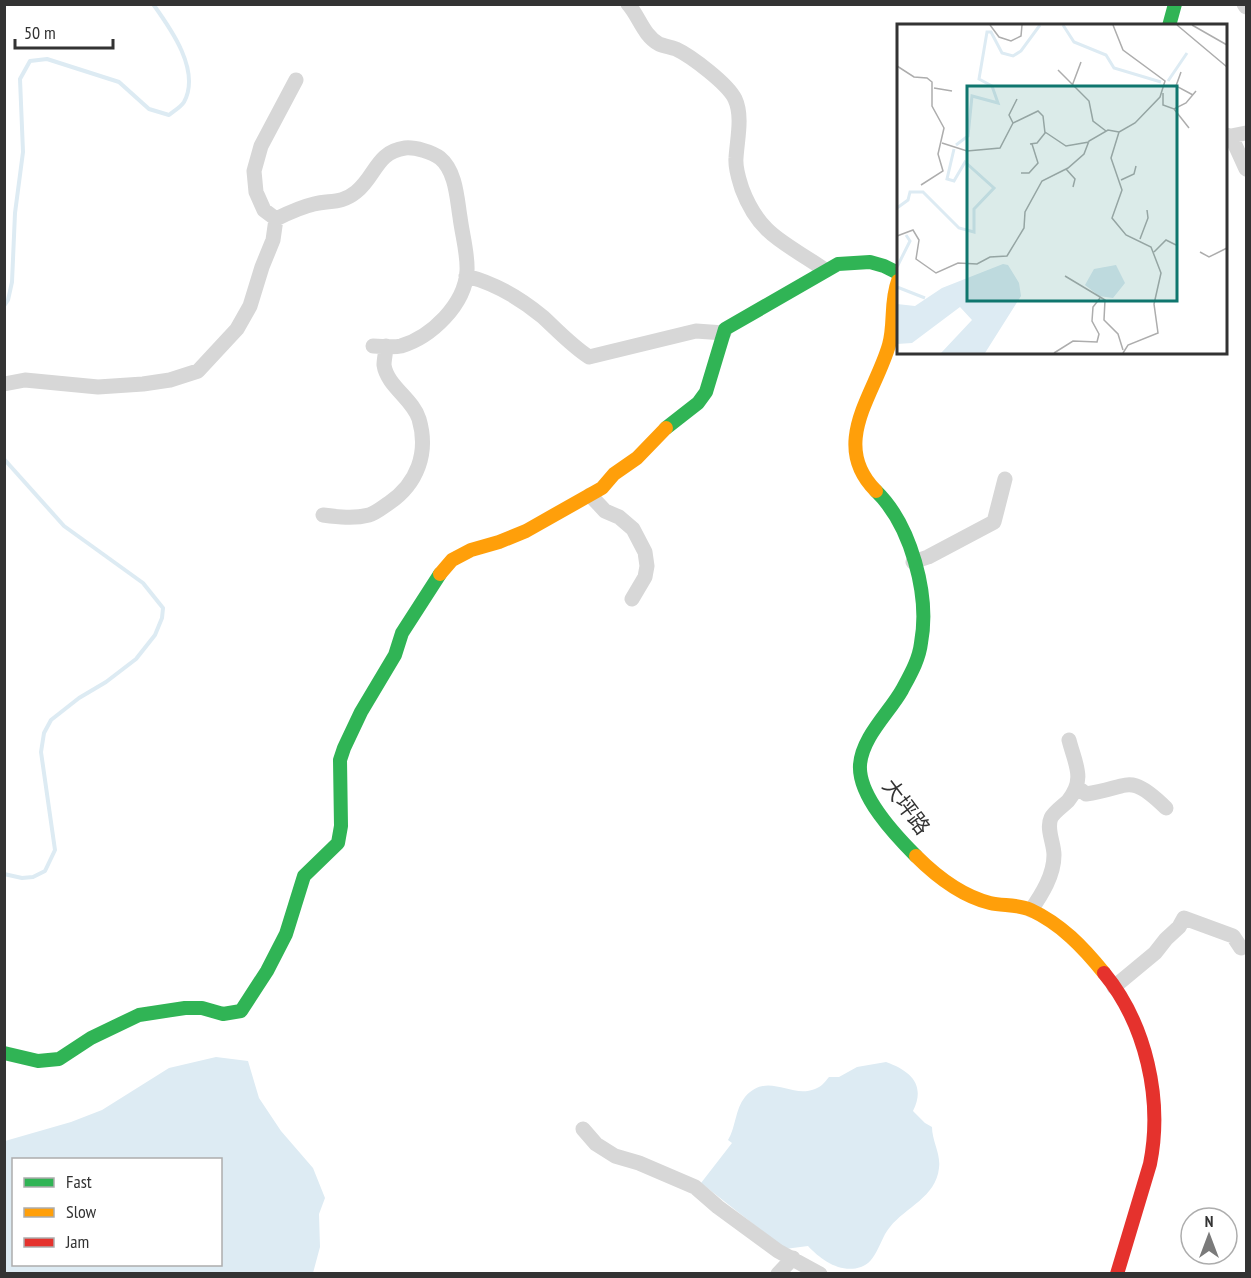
<svg xmlns="http://www.w3.org/2000/svg" width="1251" height="1278" font-family="'PT Sans Narrow','Noto Sans SC',sans-serif">
<style>
.water{fill:#ddebf3;fill-rule:evenodd}
.lines{fill:none;stroke-linecap:round;stroke-linejoin:round}
.stream{stroke:#ddebf3;stroke-width:4}
.street{stroke:#d7d7d7;stroke-width:15}
.fast{stroke:#30b455;stroke-width:14}
.slow{stroke:#ff9f0a;stroke-width:14}
.jam{stroke:#e5322d;stroke-width:14}
.labels{text-anchor:middle;stroke-width:6;stroke-linejoin:round;paint-order:stroke}
.street-label{font-size:21px;fill:#333;stroke:#fff}
.inset-river{fill:none;stroke:#ddebf3;stroke-width:3}
.inset-road{fill:none;stroke:#adadad;stroke-width:1.5}
.view{fill:#0f766e;fill-opacity:0.15;stroke:#0f766e;stroke-width:3}
.inset-edge{fill:none;stroke:#333;stroke-width:3}
</style>
<rect width="100%" height="100%" fill="#fff"/>
<!-- water -->
<path class="water" d="M216,1057L248,1061L259,1098L281,1131L313,1168L325,1198L319,1214L320,1247L313,1273H5V1141L71,1122L102,1110L169,1068ZM14,1160H220V1264H14Z
M886,1062C911,1071 926,1085 913,1111L925,1123L932,1127C932,1141 941,1154 939,1168C936,1197 906,1207 890,1227C880,1238 877,1262 861,1267C841,1274 821,1260 808,1246L785,1249L701,1183L732,1143L728,1140C736,1127 735,1109 745,1097C768,1071 790,1099 815,1089C821,1087 825,1082 829,1077H839L857,1067Z"/>
<g class="lines">
<!-- stream -->
<path class="stream" d="M4,306L8,300L12,282L15,213L23,152L20,79L30,61L47,59L119,82L149,109L169,115C174,111 181,107 184,102C201,71 171,29 153,4
M4,459L64,526L143,583L163,608L162,618L155,635L136,659L106,682L79,698L51,720L44,733L41,752L55,850L45,871L33,877L22,878L4,874"/>
<!-- street -->
<path class="street" d="M628,4C639,16 643,35 659,44C664,46 670,47 676,49C691,56 728,84 735,99C743,116 737,140 736,158C735,169 739,179 742,189C760,237 787,243 825,270
M1244,4L1246,7
M1226,135L1231,136L1246,133
M1231,136L1246,169
M276,219L264,210L256,192L254,171L261,146L296,80
M466,276C495,283 520,298 543,317C558,331 572,346 589,357L696,331L724,333
M4,384L25,380L98,387L143,384L170,380L198,371L237,329L250,306L262,267L273,240L276,219C288,213 301,207 314,204C331,200 341,204 356,192C376,176 376,152 405,148C415,147 432,152 440,158C456,171 457,199 460,217C462,234 468,254 467,271C465,305 431,337 401,346C392,348 382,346 373,346
M590,495L605,511L619,517L633,529L645,552L647,566L645,577L632,599
M323,515C338,517 354,519 369,515C376,513 383,507 389,503C417,484 429,453 419,419C413,399 387,386 384,365C384,359 386,352 386,346
M913,562L928,557L994,522L1005,479
M1077,787L1086,794C1130,788 1128,771 1166,808
M1031,910C1042,894 1054,875 1054,855C1054,843 1046,829 1051,818C1054,812 1063,806 1068,801C1086,779 1075,764 1069,740
M1114,987L1155,953L1166,939L1179,927L1184,918L1233,936L1241,948
M583,1129L596,1144L615,1156L639,1163L695,1187L718,1207L778,1251L820,1274
M778,1274L793,1258"/>
<!-- fast -->
<path class="fast" d="M1169,26L1175,4
M666,428L698,403L706,392L725,329L838,264L870,262L884,266L898,273
M876,491C911,525 930,595 921,643C919,660 910,675 902,690C889,713 862,737 860,765C858,796 895,835 916,856
M4,1053L38,1061L59,1059L91,1038L139,1015L185,1008H202L223,1014L241,1011L267,971L286,934L304,876L338,843L341,826L340,760L344,748L361,712L395,655L402,633L440,574"/>
<!-- slow -->
<path class="slow" d="M876,491C829,444 875,394 889,345C895,324 890,302 898,281
M440,574L452,560L471,550L499,542L526,531L602,488L614,474L637,458L666,428
M916,856C936,876 962,896 990,903C1003,906 1018,904 1031,910C1061,924 1083,947 1104,973"/>
<!-- jam -->
<path class="jam" d="M1104,973C1146,1024 1163,1099 1150,1164L1117,1274"/>
</g>
<g class="labels">
<!-- street labels -->
<g class="street-label">
<text transform="translate(906 807) rotate(53)" y="7">大坪路</text>
</g>
</g>
<!-- overview -->
<g transform="translate(897 24)">
<rect width="330" height="330" fill="#fff"/>
<path d="M106,240L111,241L122,259L124,272L88,329H44L75,296L63,283L15,319L0,320V280L18,282L45,264ZM219,241L228,259L216,274L202,272L188,261L197,245Z" fill="#ddebf3"/>
<path class="inset-river" d="M166,1L177,18L209,31L217,44L264,58M271,57L290,29M59,121L71,112L75,72L101,79L95,62L82,55L90,8H94L105,29L116,32L124,27L143,1M0,184L11,176L13,168H26L62,204L77,208V185L97,164L68,138L57,157L50,155L57,125M0,243L13,217L9,211M0,263L28,274"/>
<path class="inset-road" d="M93,1L102,13L114,17L124,12L125,1M216,1L226,26L268,57L263,73L238,99L222,108L214,134L225,166L215,194L229,211L254,223L264,249L257,280L261,309L231,321L226,329M280,1L330,43M295,1L330,21M0,42L17,53L30,54L35,58V82L47,104L41,130L46,147L24,161M161,46L192,77L196,97L209,107M284,48L279,62L296,71M175,62L184,38M37,64L55,67M266,69V81L277,85L289,79L299,67M277,85L292,104M116,99L112,91L120,75M148,108L169,122L192,118M45,119L70,127L103,124L116,99L141,87L146,92L148,109L140,119L133,120M169,145L178,155L176,163M124,149H132L141,139L135,120M224,156L237,150L239,142M0,212L16,206L22,216L19,235L39,249L61,239L80,240L93,233L110,232L127,204L128,188L145,157L171,144L187,130L192,117L211,106L222,108M243,215L251,194L250,186M257,228L269,216L279,221M303,228L312,233L330,224M168,252L208,276L207,296L221,310L226,326M157,329L176,317L200,318L202,310L195,297L196,283L203,274"/>
<path class="view" d="M70,62H280V277H70Z"/>
<rect width="330" height="330" class="inset-edge"/>
</g>
<!-- border -->
<rect width="1251" height="1278" fill="none" stroke="#333333" stroke-width="12"/>
<!-- legend -->
<rect x="12" y="1158" width="210" height="108" fill="#ffffff" stroke="#adadad" stroke-width="1.5"/>
<rect x="24" y="1178" width="30" height="9" fill="#30b455" stroke="#adadad" stroke-width="1.5"/>
<text x="66" y="1188" font-size="18" fill="#333333">Fast</text>
<rect x="24" y="1208" width="30" height="9" fill="#ff9f0a" stroke="#adadad" stroke-width="1.5"/>
<text x="66" y="1218" font-size="18" fill="#333333">Slow</text>
<rect x="24" y="1238" width="30" height="9" fill="#e5322d" stroke="#adadad" stroke-width="1.5"/>
<text x="66" y="1248" font-size="18" fill="#333333">Jam</text>
<!-- north arrow -->
<g transform="translate(1209 1236)"><circle r="28" fill="#ffffff" stroke="#adadad" stroke-width="1.5"/>
<path d="M0-4.5L10 22L0 15L-10 22Z" fill="#7a7a7a"/>
<text y="-9" font-size="16" font-weight="bold" text-anchor="middle" fill="#333333">N</text>
</g>
<!-- scale -->
<path d="M15 39v9h98v-9" fill="none" stroke="#333333" stroke-width="3"/>
<text x="24" y="39" font-size="18" fill="#333333" stroke="#ffffff" stroke-width="4.5" paint-order="stroke">50 m</text>
</svg>
